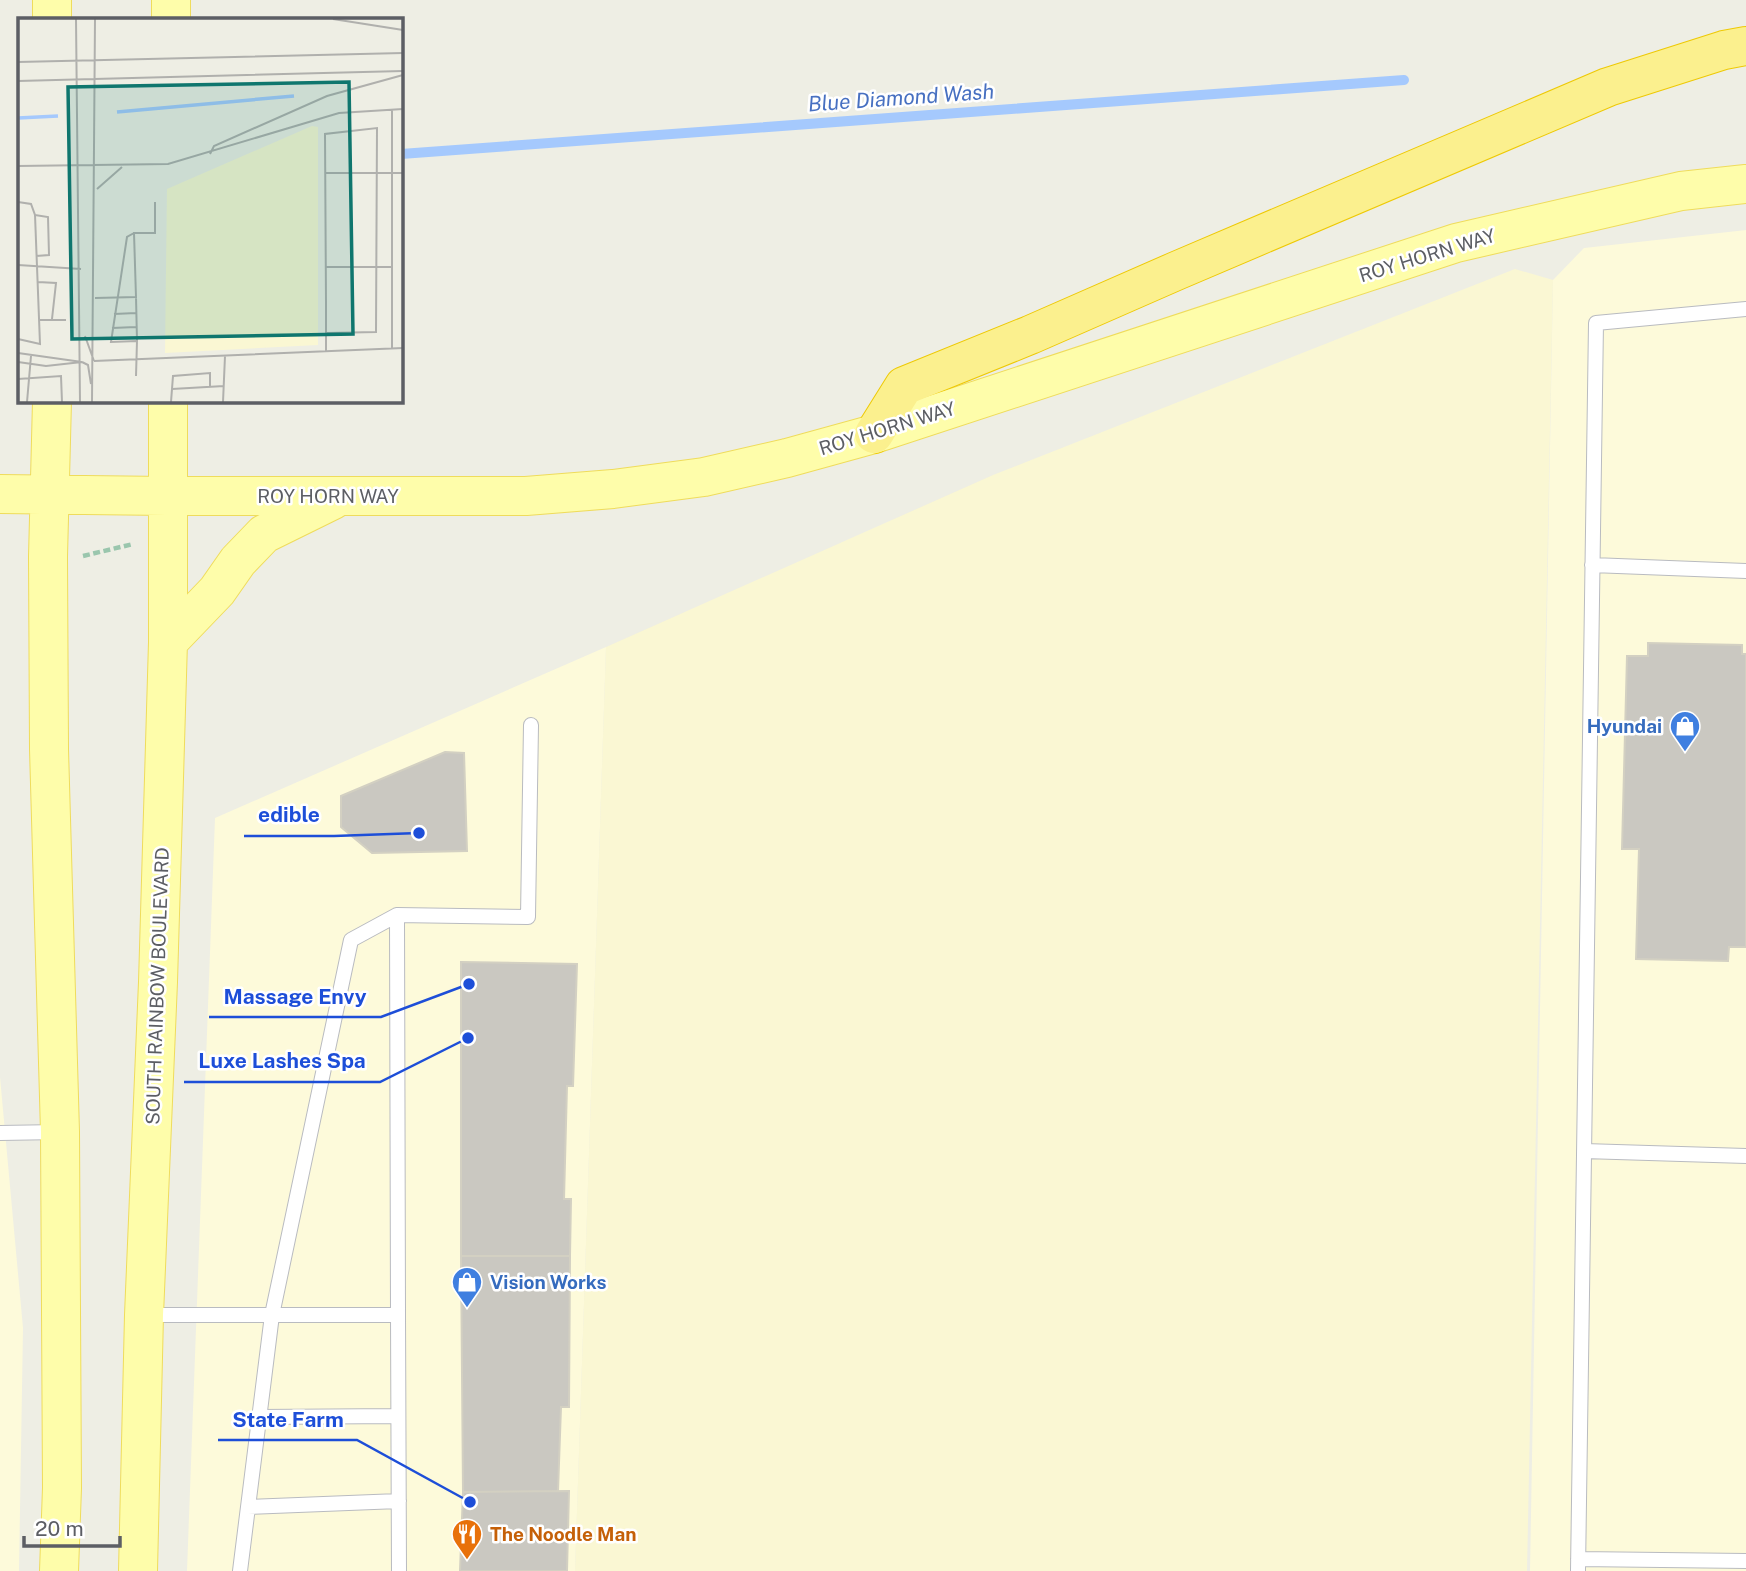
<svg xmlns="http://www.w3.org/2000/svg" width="1746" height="1571" font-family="'Public Sans',sans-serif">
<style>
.commercial{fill:#fdfada}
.sand{fill:#faf7d3}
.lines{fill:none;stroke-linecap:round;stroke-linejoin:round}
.stream{stroke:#a5c9fd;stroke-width:10}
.building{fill:#cac8c1;stroke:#d3d0c2;stroke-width:2}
.lane-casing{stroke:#b9bbc0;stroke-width:16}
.primary-casing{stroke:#efdc5c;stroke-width:40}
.highway-casing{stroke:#eec904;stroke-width:40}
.path{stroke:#9ac6ad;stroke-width:4.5;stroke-dasharray:7 3.5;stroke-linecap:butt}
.lane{stroke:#fff;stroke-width:14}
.primary{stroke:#fefdaa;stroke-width:38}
.highway{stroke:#fbf08e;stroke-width:38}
.labels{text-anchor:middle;stroke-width:5;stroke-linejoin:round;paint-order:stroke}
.street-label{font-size:19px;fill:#5c5e64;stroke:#fff}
.shop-label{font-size:19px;font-weight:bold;fill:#366cbe;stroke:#fff;text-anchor:end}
.food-label{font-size:19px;font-weight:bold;fill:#c56008;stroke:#fff;text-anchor:start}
.water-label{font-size:21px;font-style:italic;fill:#4770c1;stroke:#fff}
.inset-river{fill:none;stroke:#a5c9fd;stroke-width:3.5}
.inset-road{fill:none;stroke:#b0b0ad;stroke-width:2}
.view{fill:#0f766e;fill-opacity:0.15;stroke:#0f766e;stroke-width:3.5}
.inset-edge{fill:none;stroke:#5c5e64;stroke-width:3.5}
.leader{fill:none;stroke:#1d4ed8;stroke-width:2.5}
.callout-dot{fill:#1d4ed8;stroke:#fff;stroke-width:2.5}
.callout-label{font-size:21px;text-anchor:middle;font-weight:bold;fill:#1d4ed8;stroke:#fff;stroke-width:5;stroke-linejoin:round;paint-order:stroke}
</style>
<rect width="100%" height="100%" fill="#eeeee4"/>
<!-- commercial -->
<path class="commercial" d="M1746,230V1571H1530L1553,280L1584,248Z
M606,647L575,1571H187L215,818Z
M0,1077L23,1328L19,1571H0Z"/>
<!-- sand -->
<path class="sand" d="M1515,269L1553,280L1527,1571H575L606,647L993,475Z"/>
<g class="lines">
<!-- stream -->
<path class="stream" d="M401,154L1404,80"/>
</g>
<!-- building -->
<path class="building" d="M1648,643L1742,645V654H1746V947H1729L1728,961L1636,959L1639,849H1622L1627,656H1648Z
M445,752L464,753L467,851L372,853L341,827V796Z
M461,962L577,964L573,1086H567L564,1199H571L570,1256H461Z
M461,1256H570L569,1407H561L558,1491L463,1492Z
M569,1491L567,1571H460L463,1492Z"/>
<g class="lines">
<!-- lane casing -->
<g class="lane-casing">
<path id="lane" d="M1592,565L1746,571
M0,1133L59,1132
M1584,1151L1746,1156
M145,1315H398L397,915L528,917L531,725
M398,1315L399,1571
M259,1417L398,1416
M248,1507L399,1501
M1578,1559L1746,1561
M240,1571L272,1315L351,940L397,915
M1578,1571L1596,323L1746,309"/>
</g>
<!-- primary casing -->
<g class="primary-casing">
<path id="primary" d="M52,19V0
M171,19V0
M52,401L48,557L49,749L60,1132L62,1488L59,1571
M0,494L167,496H526L613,489L704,477L787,458L874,434L1456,243L1681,191L1746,184
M168,642L217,591L238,561L264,534L333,500
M138,1571L144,1315L158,982L168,642V401"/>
</g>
<!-- highway casing -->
<g class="highway-casing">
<path id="highway" d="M874,434L904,386L1030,335L1176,271L1608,87L1724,50L1746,46"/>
</g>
<!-- path -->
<path class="path" d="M83,556L133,544"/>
<!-- lane -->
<use href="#lane" class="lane"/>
<!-- primary -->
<use href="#primary" class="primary"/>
<!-- highway -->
<use href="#highway" class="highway"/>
</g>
<!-- icons -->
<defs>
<g id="shop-pin" transform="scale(1.575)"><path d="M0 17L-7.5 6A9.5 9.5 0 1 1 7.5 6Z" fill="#3f7fe0" stroke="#fff"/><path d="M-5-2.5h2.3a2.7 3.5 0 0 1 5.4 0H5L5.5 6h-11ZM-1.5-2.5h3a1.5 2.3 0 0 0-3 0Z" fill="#fff"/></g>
<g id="restaurant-pin" transform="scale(1.575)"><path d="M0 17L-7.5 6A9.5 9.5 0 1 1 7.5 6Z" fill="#e8710a" stroke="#fff"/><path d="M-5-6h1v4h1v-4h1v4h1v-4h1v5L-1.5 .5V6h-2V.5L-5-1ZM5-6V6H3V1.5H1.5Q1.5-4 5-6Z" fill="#fff"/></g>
</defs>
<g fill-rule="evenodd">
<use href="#shop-pin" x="1685" y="726"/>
<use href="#shop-pin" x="467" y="1282"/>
<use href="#restaurant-pin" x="467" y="1534"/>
</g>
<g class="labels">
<!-- street labels -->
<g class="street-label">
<text transform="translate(1427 255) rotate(-17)" y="7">ROY HORN WAY</text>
<text transform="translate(887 428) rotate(-17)" y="7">ROY HORN WAY</text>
<text x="328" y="503">ROY HORN WAY</text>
<text transform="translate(157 986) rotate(-88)" y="7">SOUTH RAINBOW BOULEVARD</text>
</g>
<!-- shop labels -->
<g class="shop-label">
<text x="1662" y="733">Hyundai</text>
<text x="490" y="1289" text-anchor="start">Vision Works</text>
</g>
<!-- food labels -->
<g class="food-label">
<text x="490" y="1541">The Noodle Man</text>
</g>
<!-- water labels -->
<g class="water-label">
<text transform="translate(901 98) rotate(-4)" y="7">Blue Diamond Wash</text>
</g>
</g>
<!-- overview -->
<g transform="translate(18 18)">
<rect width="385" height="385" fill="#eeeee4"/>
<path d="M294,108L300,109V327L147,335L149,171Z" fill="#faf7d3"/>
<path class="inset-river" d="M99,94L276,78M0,100L40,98"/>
<path class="inset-road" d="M58,1L62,384M315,1L385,12M0,44L385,35M0,63L385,53M374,91V330M192,136L196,128L309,78L385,57M0,148L150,146L321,95L385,91M307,155H385M79,171L104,149M0,184L13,186L17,197L22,326L0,321M17,197L30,199L31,237L18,238M116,215L109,219L93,324L119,323L118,358M0,247L63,251M308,249H374M20,264L38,265L34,301M118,279L119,323M77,280L118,279L116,215H137V184M96,296L118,295M22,302H48M94,310L118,309M308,315L358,314L359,110L307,116L308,284V333M67,318L76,343M0,335L64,344M76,343L385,330M0,344L28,348L64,344M64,344L70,347L73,366M0,361L43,358L44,384M154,371L206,368M9,384L13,338M74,384L77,1M153,384L155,358L192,355V369M205,384L207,338"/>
<path class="view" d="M331,64L335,316L54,321L50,69Z"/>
<rect width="385" height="385" class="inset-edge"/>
</g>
<!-- callouts -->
<path class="leader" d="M419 833L334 836H244M469 984L381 1017H209M468 1038L380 1082H184M470 1502L357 1440H218"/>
<g class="callout-dot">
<circle cx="419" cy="833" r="7"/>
<circle cx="469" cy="984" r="7"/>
<circle cx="468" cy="1038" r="7"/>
<circle cx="470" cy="1502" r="7"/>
</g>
<g class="callout-label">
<text x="289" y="822">edible</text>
<text x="295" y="1004">Massage Envy</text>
<text x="282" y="1068">Luxe Lashes Spa</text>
<text x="288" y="1427">State Farm</text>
</g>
<!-- scale -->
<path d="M24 1536v10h96v-10" fill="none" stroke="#5c5e64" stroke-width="3.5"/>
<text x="35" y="1536" font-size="21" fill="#5c5e64" stroke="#ffffff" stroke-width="5" paint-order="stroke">20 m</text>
</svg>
